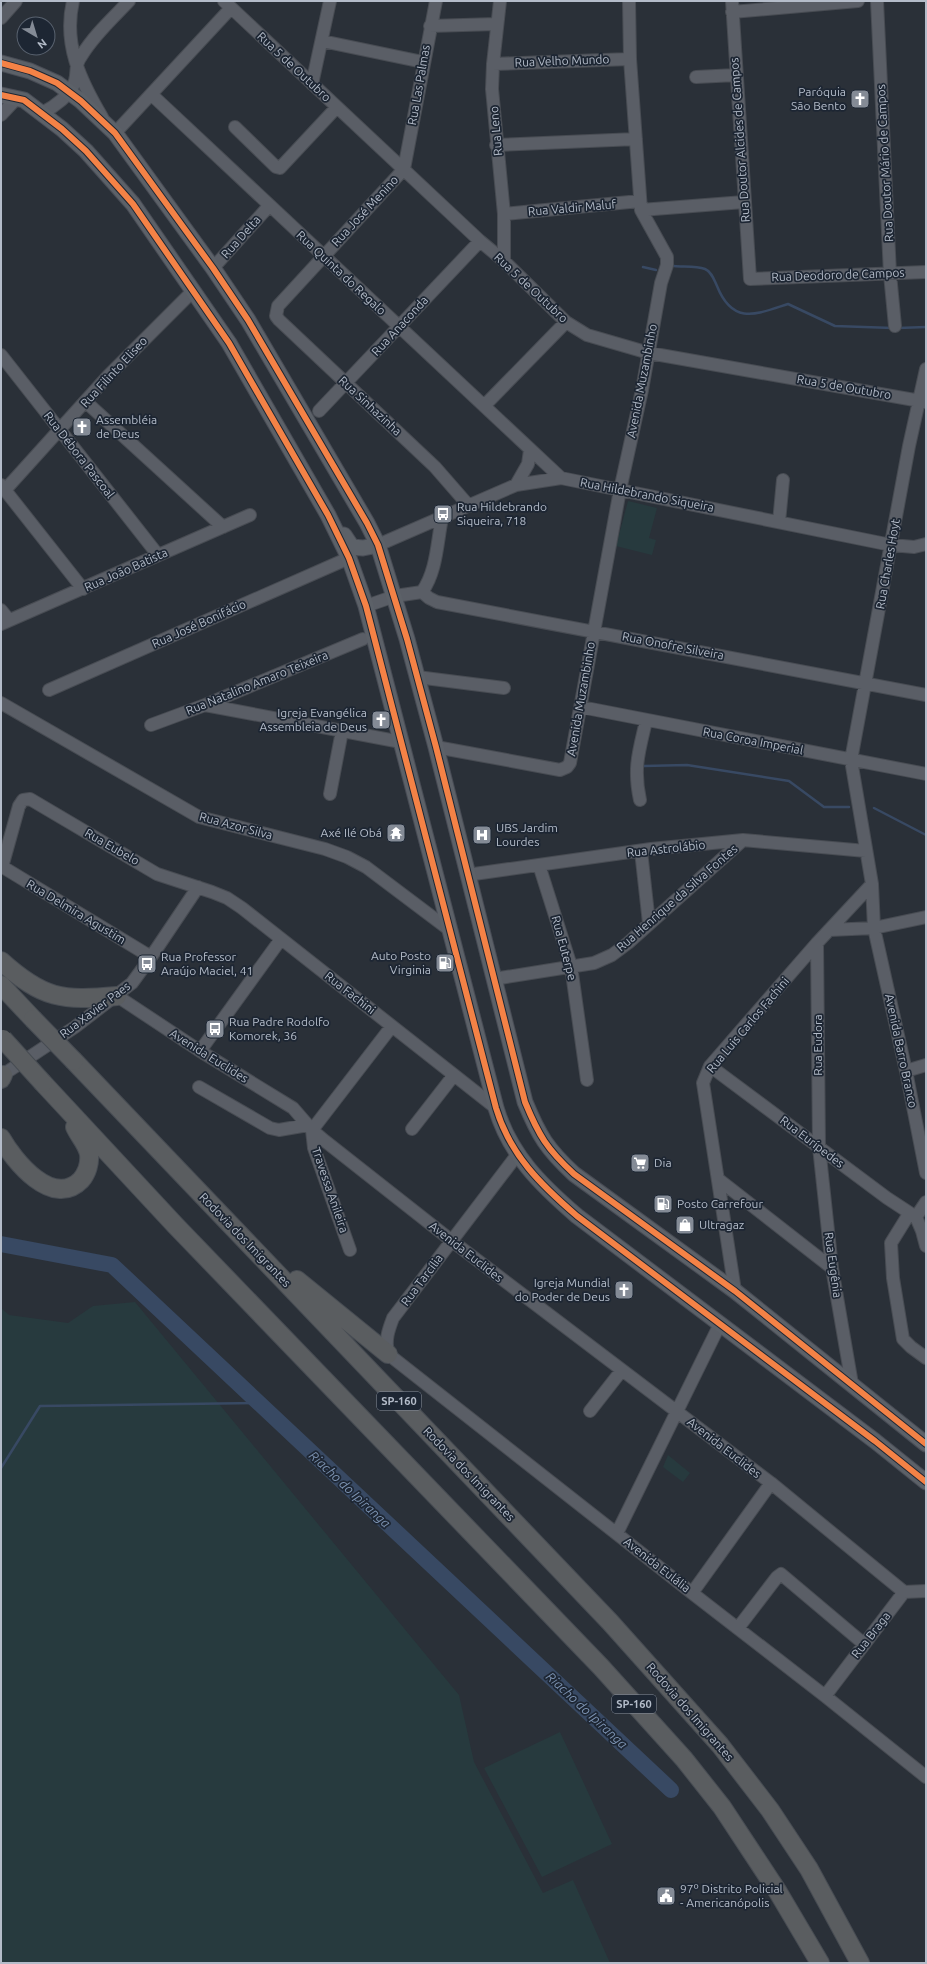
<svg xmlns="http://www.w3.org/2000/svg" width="927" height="1964" font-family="Ubuntu,sans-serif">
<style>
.green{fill:#273a3e}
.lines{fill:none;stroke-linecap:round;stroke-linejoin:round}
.stream{stroke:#384963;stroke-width:2.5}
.river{stroke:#384963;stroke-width:16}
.minor-casing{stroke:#484c53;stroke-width:14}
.major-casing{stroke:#484c55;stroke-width:17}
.highway-casing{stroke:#474c53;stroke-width:20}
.minor{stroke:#5a5e66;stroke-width:12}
.major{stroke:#5c6168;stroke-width:15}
.highway{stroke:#5a5d60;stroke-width:18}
.highway-bridge-casing{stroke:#474c53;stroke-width:20;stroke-linecap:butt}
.highway-bridge{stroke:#5a5d60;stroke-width:18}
.cycleway-casing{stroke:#1d2633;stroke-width:8}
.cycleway{stroke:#f48246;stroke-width:6}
.labels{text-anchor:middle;stroke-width:3.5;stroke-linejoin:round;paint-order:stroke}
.shield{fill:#1d2633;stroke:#878f9c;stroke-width:1}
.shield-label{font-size:11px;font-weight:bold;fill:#b4bcc9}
.street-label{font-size:12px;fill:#b4bcc9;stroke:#1d2633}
.poi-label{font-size:12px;fill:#b4bcc9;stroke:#1d2633;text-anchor:start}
.water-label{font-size:13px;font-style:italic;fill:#7c92b1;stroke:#1d2633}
</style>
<rect width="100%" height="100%" fill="#2a3038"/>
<!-- green -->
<path class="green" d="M628,501L657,508L649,538L656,540L652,555L616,546Z
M135,1302L459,1695L474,1762L543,1893L573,1880L610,1963H1V1308L9,1315L68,1323L93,1306Z
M668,1455L690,1473L683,1482L663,1467Z
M560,1732L612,1844L542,1877L484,1768Z"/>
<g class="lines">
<!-- stream -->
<path class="stream" d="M674,266C683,267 696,266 705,269C712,272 714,280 717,286C733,326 757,314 788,304L835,326L893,328
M643,267L656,270
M898,328L926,327
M644,766L687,765L789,781L824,807H849
M874,808L926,835
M1,1468L40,1406L259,1403"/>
<!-- river -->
<path class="river" d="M1,1244L112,1265L671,1790"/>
<!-- minor casing -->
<g class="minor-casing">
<path id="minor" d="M73,1C63,44 80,80 102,117
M224,1L480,241L504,261L566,322L587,335L649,353L926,402
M436,1L404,169L278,306L276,316L279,320L435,467L469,506
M500,1L493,64L492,89L504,214V261
M732,1L750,279L926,272
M877,1L890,274L895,326
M732,12L858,1
M1,18L16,1
M430,26L496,24
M322,41L423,62
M493,64L630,59
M696,77L736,75
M312,84L330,1
M152,95L561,478
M42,113C54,107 71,95 75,81C78,70 74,66 82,55C94,35 113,18 129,1
M1,115L17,98
M235,127L276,167L280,168L337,107
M115,133L231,8
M496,145L636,139
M641,210L744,202
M504,214L640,201
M213,268L269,206
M1,355L158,555
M926,369L909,446L851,760L872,884L874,928L906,1071L926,1173
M86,402L223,527
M484,406L566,322
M319,411L480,241
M1,485L83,589
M516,485L528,464L530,450
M5,490L108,376L193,291
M779,522L783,480
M378,545L516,485L561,478L891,545L914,547L926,544
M422,592L429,598L437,602L926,695
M366,606L395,596L422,592C437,571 437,542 442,518
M1,610L9,620
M1,624L250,515
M417,677L504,688
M49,690L349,558
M1,703L199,817L325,849L347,857L366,867L451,931
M205,705L401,742
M581,707L926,774
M151,725L205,705L363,639
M436,747L560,770L567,767L570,763L620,490L642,390L661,283L667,265V257L641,210L630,59L629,1
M330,794L342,731
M640,800C633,768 639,751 646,721
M641,851L649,923
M539,865L571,966L587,1080
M1,866L151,957
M2,867L19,806L23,800L30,799L157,874L212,892L227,898L242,908L496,1108
M467,875L651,849L743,840L866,851
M829,930L874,928L926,917
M817,943L819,1147L832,1268L852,1384
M494,979L594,963L612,955L628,943L743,840
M117,996L200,1051L293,1108L312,1130L325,1141L452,1241L771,1483L904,1592
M200,1051L281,939
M710,1066L887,1198L916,1217
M906,1071L926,1065
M1,1076L75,1027L132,983L151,957L198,887
M199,1087L270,1128L279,1130L308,1125
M412,1129L454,1075
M517,1155L393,1318C388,1331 385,1340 388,1354L692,1593L825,1696L926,1777
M718,1179L832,1268
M926,1202L916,1217L922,1231L926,1246
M909,1214L891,1243L893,1278L903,1339L911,1347L926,1358
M350,1250L314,1148L312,1130L392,1026
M735,1291L703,1083L710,1066L817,943L872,884
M590,1411L622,1370
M617,1533L720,1324
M692,1593L771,1483
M738,1628L777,1577L781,1574L864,1644
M825,1696L904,1592L926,1591"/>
</g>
<!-- major casing -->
<g class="major-casing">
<path id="major" d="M1,63L30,71L57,83L81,101L115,133L213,268L248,320L367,523L378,545L407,639L436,747L525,1102C539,1136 547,1149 574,1174L735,1291L926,1444
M1,95L24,100L62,129L86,151L133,204L229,343L328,515L349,558L366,606L496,1108C510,1155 541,1185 577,1216L875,1441L926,1482
M344,535L352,547L363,548L378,545"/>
</g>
<!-- highway casing -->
<g class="highway-casing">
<path id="highway" d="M1,961C43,999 62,1001 117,996
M1,985L33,1019
M74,1061L610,1622L720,1745L770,1810L809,1869L860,1963
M1,1079L3,1075
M43,1083L175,1225L601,1667L684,1759L722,1807L778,1892L820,1963
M1,1138C14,1161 53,1209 81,1180C87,1173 90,1163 89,1154C87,1144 79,1136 75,1127
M297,1280L388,1354"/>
</g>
<!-- minor -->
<use href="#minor" class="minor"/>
<!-- major -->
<use href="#major" class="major"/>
<!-- highway -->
<use href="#highway" class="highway"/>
<!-- highway-bridge casing -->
<g class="highway-bridge-casing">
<path id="highway-bridge" d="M33,1019L74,1061
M3,1039L43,1083"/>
</g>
<!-- highway-bridge -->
<use href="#highway-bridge" class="highway-bridge"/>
<!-- cycleway casing -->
<g class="cycleway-casing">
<path id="cycleway" d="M1,63L30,71L57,83L81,101L115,133L213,268L248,320L367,523L378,545L407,639L436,747L525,1102C539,1136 547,1149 574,1174L735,1291L926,1444
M1,95L24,100L62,129L86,151L133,204L229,343L328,515L349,558L366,606L496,1108C510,1155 541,1185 577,1216L875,1441L926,1482"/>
</g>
<!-- cycleway -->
<use href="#cycleway" class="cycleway"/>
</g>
<!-- icons -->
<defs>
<g id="church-square" transform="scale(1)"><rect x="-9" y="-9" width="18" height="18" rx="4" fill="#848b96" stroke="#1d2633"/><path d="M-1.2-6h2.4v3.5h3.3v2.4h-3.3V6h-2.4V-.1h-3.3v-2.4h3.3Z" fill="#fff"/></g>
<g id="bus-square" transform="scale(1)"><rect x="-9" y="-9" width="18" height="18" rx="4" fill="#848b96" stroke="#1d2633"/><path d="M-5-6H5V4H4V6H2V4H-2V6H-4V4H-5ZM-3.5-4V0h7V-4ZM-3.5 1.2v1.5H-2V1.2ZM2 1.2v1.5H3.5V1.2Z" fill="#fff"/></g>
<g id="temple-square" transform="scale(1)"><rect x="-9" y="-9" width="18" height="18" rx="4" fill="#848b96" stroke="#1d2633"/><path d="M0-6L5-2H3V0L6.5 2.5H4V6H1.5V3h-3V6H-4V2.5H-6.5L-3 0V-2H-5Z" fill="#fff"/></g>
<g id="hospital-square" transform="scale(1)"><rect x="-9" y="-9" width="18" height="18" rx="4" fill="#848b96" stroke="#1d2633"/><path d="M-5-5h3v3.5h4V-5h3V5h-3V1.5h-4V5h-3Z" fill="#fff"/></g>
<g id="fuel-square" transform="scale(1)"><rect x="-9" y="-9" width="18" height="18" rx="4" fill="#848b96" stroke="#1d2633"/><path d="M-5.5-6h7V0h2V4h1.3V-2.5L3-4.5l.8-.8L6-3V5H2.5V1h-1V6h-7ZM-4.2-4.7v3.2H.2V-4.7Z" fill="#fff"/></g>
<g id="supermarket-square" transform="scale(1)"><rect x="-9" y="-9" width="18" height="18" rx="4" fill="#848b96" stroke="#1d2633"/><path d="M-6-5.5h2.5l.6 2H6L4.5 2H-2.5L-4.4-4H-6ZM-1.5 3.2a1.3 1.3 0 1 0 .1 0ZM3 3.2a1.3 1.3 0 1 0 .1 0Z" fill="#fff"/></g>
<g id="shop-square" transform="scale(1)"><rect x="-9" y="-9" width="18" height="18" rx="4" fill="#848b96" stroke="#1d2633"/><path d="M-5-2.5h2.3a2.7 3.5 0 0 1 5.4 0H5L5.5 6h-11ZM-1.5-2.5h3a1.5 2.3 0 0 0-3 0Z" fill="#fff"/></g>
<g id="civic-square" transform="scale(1)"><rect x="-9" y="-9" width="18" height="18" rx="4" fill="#848b96" stroke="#1d2633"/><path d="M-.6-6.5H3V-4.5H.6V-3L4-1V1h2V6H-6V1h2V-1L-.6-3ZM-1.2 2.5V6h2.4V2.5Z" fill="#fff"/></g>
</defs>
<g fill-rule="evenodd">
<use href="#church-square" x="860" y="99"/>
<use href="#church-square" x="82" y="427"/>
<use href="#bus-square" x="443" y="514"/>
<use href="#church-square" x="381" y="720"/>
<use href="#temple-square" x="396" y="833"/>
<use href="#hospital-square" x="482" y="835"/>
<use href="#fuel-square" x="445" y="963"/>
<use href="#bus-square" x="147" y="964"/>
<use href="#bus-square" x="215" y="1029"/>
<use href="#supermarket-square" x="640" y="1163"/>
<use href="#fuel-square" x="663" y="1204"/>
<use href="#shop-square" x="685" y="1225"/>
<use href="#church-square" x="624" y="1290"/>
<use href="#civic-square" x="666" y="1896"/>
</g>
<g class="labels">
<!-- shield labels -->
<g class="shield">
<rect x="377" y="1392" width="44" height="18" rx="3"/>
<rect x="612" y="1695" width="44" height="18" rx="3"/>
</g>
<g class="shield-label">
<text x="399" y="1405">SP-160</text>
<text x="634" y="1708">SP-160</text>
</g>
<!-- street labels -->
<g class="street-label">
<text transform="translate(562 61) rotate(-2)" y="4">Rua Velho Mundo</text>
<text transform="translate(294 67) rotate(43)" y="4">Rua 5 de Outubro</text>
<text transform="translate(419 85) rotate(-80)" y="4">Rua Las Palmas</text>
<text transform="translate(496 131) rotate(-95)" y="4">Rua Leno</text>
<text transform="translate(740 140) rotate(-94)" y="4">Rua Doutor Alcides de Campos</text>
<text transform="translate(885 163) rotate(-93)" y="4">Rua Doutor Mário de Campos</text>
<text transform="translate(572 208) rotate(-5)" y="4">Rua Valdir Maluf</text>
<text transform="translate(365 211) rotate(-47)" y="4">Rua José Menino</text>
<text transform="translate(241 237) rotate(-48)" y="4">Rua Delta</text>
<text transform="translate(341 273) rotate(43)" y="4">Rua Quinta do Regalo</text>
<text transform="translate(838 275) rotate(-2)" y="4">Rua Deodoro de Campos</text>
<text transform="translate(531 288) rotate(43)" y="4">Rua 5 de Outubro</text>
<text transform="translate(400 326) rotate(-47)" y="4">Rua Anaconda</text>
<text transform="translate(114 372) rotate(-47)" y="4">Rua Filinto Eliseo</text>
<text transform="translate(642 381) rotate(-79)" y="4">Avenida Muzambinho</text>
<text transform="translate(844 387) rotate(10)" y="4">Rua 5 de Outubro</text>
<text transform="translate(370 406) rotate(43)" y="4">Rua Sinhazinha</text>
<text transform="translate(79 455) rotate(52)" y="4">Rua Débora Pascoal</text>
<text transform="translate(647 495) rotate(11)" y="4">Rua Hildebrando Siqueira</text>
<text transform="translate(888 564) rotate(-80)" y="4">Rua Charles Hoyt</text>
<text transform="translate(126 570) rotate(-24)" y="4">Rua João Batista</text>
<text transform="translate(199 624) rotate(-24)" y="4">Rua José Bonifácio</text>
<text transform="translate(673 646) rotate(11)" y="4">Rua Onofre Silveira</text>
<text transform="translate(257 683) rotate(-22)" y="4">Rua Natalino Amaro Teixeira</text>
<text transform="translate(581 699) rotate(-80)" y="4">Avenida Muzambinho</text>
<text transform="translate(753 741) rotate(11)" y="4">Rua Coroa Imperial</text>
<text transform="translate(236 826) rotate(15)" y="4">Rua Azor Silva</text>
<text transform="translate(112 847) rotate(30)" y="4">Rua Eubelo</text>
<text transform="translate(666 849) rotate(-6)" y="4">Rua Astrolábio</text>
<text transform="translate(677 898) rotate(-41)" y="4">Rua Henrique da Silva Fontes</text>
<text transform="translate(76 912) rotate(31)" y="4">Rua Delmira Agustim</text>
<text transform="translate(564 948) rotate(75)" y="4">Rua Euterpe</text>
<text transform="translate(350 993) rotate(38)" y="4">Rua Fachini</text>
<text transform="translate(95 1010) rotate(-37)" y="4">Rua Xavier Paes</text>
<text transform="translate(748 1025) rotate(-50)" y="4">Rua Luis Carlos Fachini</text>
<text transform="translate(818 1045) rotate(-90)" y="4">Rua Eudora</text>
<text transform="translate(901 1051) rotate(78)" y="4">Avenida Barro Branco</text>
<text transform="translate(209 1056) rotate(32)" y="4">Avenida Euclides</text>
<text transform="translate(812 1142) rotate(37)" y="4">Rua Eurípedes</text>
<text transform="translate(330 1190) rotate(71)" y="4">Travessa Anileira</text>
<text transform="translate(245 1240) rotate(46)" y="4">Rodovia dos Imigrantes</text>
<text transform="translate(466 1252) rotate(38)" y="4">Avenida Euclides</text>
<text transform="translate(833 1265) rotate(82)" y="4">Rua Eugênia</text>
<text transform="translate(422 1280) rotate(-53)" y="4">Rua Tarcília</text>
<text transform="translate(724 1448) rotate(38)" y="4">Avenida Euclides</text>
<text transform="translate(469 1474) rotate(46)" y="4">Rodovia dos Imigrantes</text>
<text transform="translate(657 1565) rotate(38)" y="4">Avenida Eulália</text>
<text transform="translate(871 1635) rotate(-52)" y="4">Rua Braga</text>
<text transform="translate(690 1712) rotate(49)" y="4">Rodovia dos Imigrantes</text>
</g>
<!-- poi labels -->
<g class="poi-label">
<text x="846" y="96" text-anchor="end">Paróquia<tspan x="846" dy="14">São Bento</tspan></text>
<text x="96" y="424">Assembléia<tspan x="96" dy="14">de Deus</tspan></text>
<text x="457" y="511">Rua Hildebrando<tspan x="457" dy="14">Siqueira, 718</tspan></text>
<text x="367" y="717" text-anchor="end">Igreja Evangélica<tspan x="367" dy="14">Assembleia de Deus</tspan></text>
<text x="496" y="832">UBS Jardim<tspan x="496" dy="14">Lourdes</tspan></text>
<text x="382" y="837" text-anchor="end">Axé Ilé Obá</text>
<text x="431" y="960" text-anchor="end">Auto Posto<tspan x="431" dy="14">Virginia</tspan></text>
<text x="161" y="961">Rua Professor<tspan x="161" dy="14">Araújo Maciel, 41</tspan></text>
<text x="229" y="1026">Rua Padre Rodolfo<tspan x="229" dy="14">Komorek, 36</tspan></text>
<text x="654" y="1167">Dia</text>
<text x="677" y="1208">Posto Carrefour</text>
<text x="699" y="1229">Ultragaz</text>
<text x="610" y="1287" text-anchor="end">Igreja Mundial<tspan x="610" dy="14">do Poder de Deus</tspan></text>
<text x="680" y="1893">97º Distrito Policial<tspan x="680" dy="14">- Americanópolis</tspan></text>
</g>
<!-- water labels -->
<g class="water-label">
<text transform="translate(350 1489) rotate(43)" y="5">Riacho do Ipiranga</text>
<text transform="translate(587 1710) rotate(43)" y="5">Riacho do Ipiranga</text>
</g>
</g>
<!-- border -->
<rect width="927" height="1964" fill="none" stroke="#b4bcc9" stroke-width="4"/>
<!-- north arrow -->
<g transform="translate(36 36) rotate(142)"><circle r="19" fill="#1d2633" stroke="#59626f"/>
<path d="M0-3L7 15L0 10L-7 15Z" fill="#848b96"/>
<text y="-6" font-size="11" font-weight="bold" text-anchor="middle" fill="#b4bcc9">N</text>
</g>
</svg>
